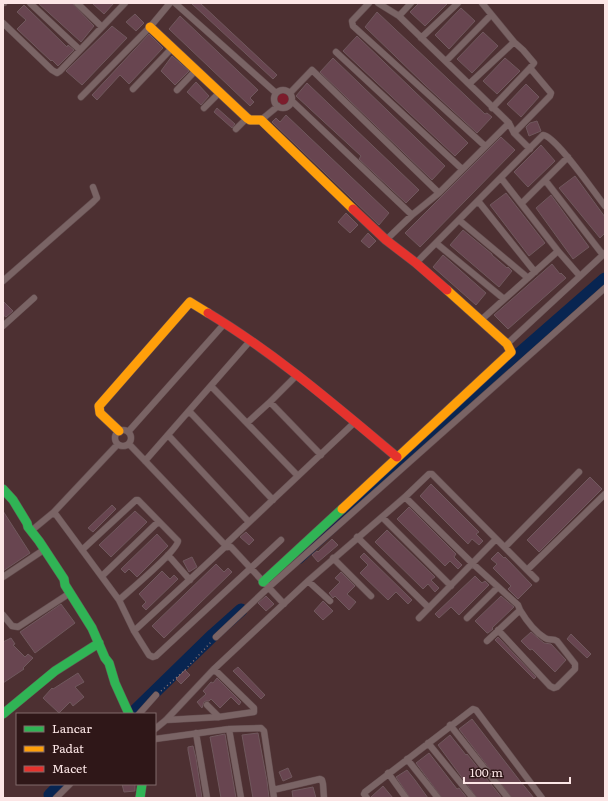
<svg xmlns="http://www.w3.org/2000/svg" width="608" height="801" font-family="Literata,serif">
<style>
.green{fill:#7c1d2c}
.lines{fill:none;stroke-linecap:round;stroke-linejoin:round}
.stream{stroke:#082551;stroke-width:2}
.river{stroke:#082551;stroke-width:13}
.building{fill:#684550;stroke:#70585d}
.street-casing{stroke:#654e50;stroke-width:7}
.fast-casing{stroke:#654e50;stroke-width:10}
.slow-casing{stroke:#654e50;stroke-width:10}
.jam-casing{stroke:#654e50;stroke-width:10}
.path{stroke:#857173;stroke-width:1.5;stroke-dasharray:1 3;stroke-linecap:butt}
.street{stroke:#7a6465;stroke-width:6}
.fast{stroke:#30b455;stroke-width:9}
.slow{stroke:#ff9f0a;stroke-width:9}
.jam{stroke:#e5322d;stroke-width:9}
</style>
<rect width="100%" height="100%" fill="#4d3032"/>
<!-- green -->
<path class="green" d="M274 99a9 9 0 1 1 18 0a9 9 0 1 1-18 0Z
M605,279V288L270,583L510,362Z"/>
<g class="lines">
<!-- stream -->
<path class="stream" d="M47,798L50,795"/>
<!-- river -->
<path class="river" d="M298,558L510,362L605,279
M132,714L213,635L241,610
M50,795L61,784"/>
</g>
<!-- building -->
<path class="building" d="M38,3H72L94,26L81,42Z
M92,3H114L104,14Z
M191,3H200L277,75L273,79Z
M419,3H448L425,26L410,12Z
M24,5L67,47L68,45L74,50L58,66L52,60L51,61L17,29L26,20L17,12Z
M461,8L475,21L449,49L435,35Z
M377,12L485,114L487,113L492,117L477,133L425,85L365,27Z
M135,14L144,23L136,31L126,22Z
M180,16L258,90L250,98L254,102L250,106L169,29Z
M112,26L127,38L82,85L66,71Z
M483,32L498,46L472,73L457,59Z
M149,34L163,48L129,84L120,75L97,100L92,95Z
M357,36L468,143L455,156L343,51Z
M172,56L189,71L175,85L161,71Z
M333,58L445,166L432,180L320,72Z
M505,58L520,71L497,94L483,81Z
M196,82L209,96L201,105L187,92Z
M307,83L419,190L406,203L359,159L361,156L296,96Z
M526,84L539,97L521,117L507,104Z
M217,108L235,124L232,128L214,112Z
M286,115L389,213L379,225L272,122L276,118L280,122Z
M537,121L541,131L529,136L526,127L530,123Z
M501,137L515,150L420,247L405,233Z
M541,145L555,161L528,187L514,172Z
M575,176L605,217V233L600,238L559,188Z
M506,193L545,243L529,256L490,205Z
M551,195L589,247L573,259L536,208Z
M346,213L358,225L350,233L338,222Z
M463,230L492,254V255L507,268L508,267L512,271L499,287L450,245Z
M368,233L376,241L369,248L361,241Z
M443,255L486,293L476,305L433,267Z
M552,264L560,274L561,273L566,278L508,329L494,315Z
M3,301L13,311L6,317L3,315Z
M590,477L602,489L539,552L527,540Z
M431,484L479,532L476,534L483,541L479,545L472,539L468,544L420,496Z
M112,505L116,509L93,532L88,528Z
M409,507L456,554L454,557L462,565L458,569L450,561L445,566L397,519Z
M3,511L30,553L3,571Z
M135,511L147,522L111,557L99,545Z
M387,530L435,577L431,580L439,588L435,592L428,584L423,589L375,542Z
M246,532L254,540L249,545L240,537Z
M157,534L168,546L137,577L129,569L125,573L121,569Z
M332,539L338,545L318,562L312,555L317,551L318,552Z
M498,552L504,558L505,557L532,585L518,599L508,589L511,586L493,568L497,564L491,559Z
M364,553L412,600L408,604L396,592L388,600L360,573L368,565L360,557Z
M192,557L197,567L189,572L183,561Z
M216,564L224,572L228,568L232,572L164,638L152,626Z
M162,571L170,579L174,575L178,579L146,610L142,606L146,602L139,594Z
M341,572L355,586L347,594L356,602L349,610L335,596L333,598L329,593L340,582L335,578Z
M475,576L482,583L485,581L489,585L459,615L451,607L439,618L435,614Z
M266,596L274,604L266,611L258,603Z
M501,596L514,607L492,628L493,629L488,633H487L475,621Z
M323,601L333,611L323,620L314,611Z
M61,604L75,623L35,653L20,632Z
M531,632L544,643L551,644L566,660L555,672L532,649L530,650L521,641Z
M571,634L591,654L587,658L567,639Z
M498,637L536,677L534,679L495,640Z
M11,638L15,644L13,645L25,657L28,654L33,658L23,668L24,669L3,683V642Z
M238,667L265,695L261,699L233,671Z
M185,670L190,675L181,684L176,679Z
M78,673L84,682L75,687L84,697L73,706L70,702L59,713L43,698L52,688L53,689Z
M217,678L241,702L239,705L231,697L220,708L211,699L209,701H206L204,702L202,708L197,702L206,694L203,691L211,682L213,683Z
M472,719L520,781L534,798H512L459,729Z
M258,733L267,781L269,798H253L242,735Z
M225,734L236,798H221L213,753L210,737Z
M450,735L466,755L467,754L502,798H477L438,745Z
M193,746L196,758L202,798H197L188,750V747Z
M429,753L457,789L459,788L467,798H442L416,763Z
M288,768L292,777L283,781L279,772Z
M407,770L415,780L428,798H410L396,777Z
M122,784H135V791L124,792Z
M383,786L393,798H371V797Z
M313,787L316,798H293L292,791Z"/>
<g class="lines">
<!-- street casing -->
<g class="street-casing">
<path id="street" d="M3,3H4
M30,3L80,50
M77,3L102,27
M175,3L276,93
M369,3L352,21L353,26L485,146
M378,3L399,16L509,123L514,133L530,149
M482,3L514,42L523,50L534,63L530,68L551,93L550,96L514,133
M399,16L411,3
M3,23L52,70L57,73L60,71L125,3
M421,38L458,3
M336,52L462,169
M446,61L491,15
M469,84L514,42
M133,89L172,48
M177,90L196,70
M274 99a9 9 0 1 1 18 0a9 9 0 1 1-18 0Z
M290,93L312,70L439,193
M81,97L150,27L170,3
M292,101L412,215
M204,108L219,93
M492,108L530,68
M261,120L278,106
M236,129L247,118
M501,178L558,251L579,275
M545,180L603,255
M478,201L535,272
M522,203L568,157
M459,220L528,278
M386,240L412,215L439,193L509,123
M436,243L504,299
M416,263L543,135C556,136 595,194 605,206
M3,281L93,202L97,198L93,187
M480,321L558,251
M3,326L34,298
M507,344L605,253
M211,386L298,476
M270,402L321,455
M189,411L273,500
M247,423L270,402L297,375
M115 438a8 8 0 1 1 16 0a8 8 0 1 1-16 0Z
M128,432L225,323
M168,435L249,522
M129,444L227,547
M145,461L250,341
M405,497L472,563L518,605L520,610L487,641
M54,512L119,600L134,631L149,655L153,657L156,656L281,540
M382,517L451,586
M31,531L54,512L117,445
M357,537L429,608
M225,545L355,422
M505,547L579,472
M82,550L136,500H138L178,541C177,551 129,591 119,600
M168,555L190,580
M333,558L371,596
M527,570L536,579
M102,576L158,522
M3,577L45,549
M308,581L330,601
M3,615L12,626L18,627L70,593
M419,618L496,539
M467,618L498,587
M498,630L550,686L554,688L557,687L575,669V664L557,641C553,638 549,641 545,638C535,632 526,620 520,610
M134,631L225,547H231L284,604
M216,637L269,587L605,288
M207,705L219,717
M139,714L156,695
M166,720L219,717L254,712V708L214,669
M450,725L508,798
M155,729L166,720L214,669L308,581L405,497L429,474H432L527,570L605,494
M229,729L241,798
M196,733L207,798
M155,739L229,729L261,728L264,731L274,798
M428,743L473,798
M407,759L438,798
M388,773L406,798
M273,790L320,779L322,780L323,784L324,798
M56,798L70,784
M367,798L364,794L365,792L473,709L476,710L542,798"/>
</g>
<!-- fast casing -->
<g class="fast-casing">
<path id="fast" d="M3,489L13,500L27,523L28,527L39,541L64,579L65,585L92,628L105,658L109,663L115,683L129,714
M263,582L342,509
M3,714L55,671L99,643
M140,798L142,784"/>
</g>
<!-- slow casing -->
<g class="slow-casing">
<path id="slow" d="M150,27L247,118L250,120H261L353,209
M119,431L100,413L99,406L190,302L208,313
M342,509L511,352L507,344L447,290"/>
</g>
<!-- jam casing -->
<g class="jam-casing">
<path id="jam" d="M353,209L386,240L416,263L447,290
M208,313C276,354 336,406 397,457"/>
</g>
<!-- path -->
<path class="path" d="M161,691L185,670L212,641"/>
<!-- street -->
<use href="#street" class="street"/>
<!-- fast -->
<use href="#fast" class="fast"/>
<!-- slow -->
<use href="#slow" class="slow"/>
<!-- jam -->
<use href="#jam" class="jam"/>
</g>
<!-- border -->
<rect width="608" height="801" fill="none" stroke="#fce6e6" stroke-width="8"/>
<!-- legend -->
<rect x="16" y="713" width="140" height="72" fill="#2f1718" stroke="#816a6a"/>
<rect x="24" y="726" width="20" height="6" fill="#30b455" stroke="#816a6a"/>
<text x="52" y="733" font-size="12" fill="#fce6e6">Lancar</text>
<rect x="24" y="746" width="20" height="6" fill="#ff9f0a" stroke="#816a6a"/>
<text x="52" y="753" font-size="12" fill="#fce6e6">Padat</text>
<rect x="24" y="766" width="20" height="6" fill="#e5322d" stroke="#816a6a"/>
<text x="52" y="773" font-size="12" fill="#fce6e6">Macet</text>
<!-- scale -->
<path d="M464 777v6h106v-6" fill="none" stroke="#fce6e6" stroke-width="2"/>
<text x="470" y="777" font-size="12" fill="#fce6e6" stroke="#2f1718" stroke-width="3" paint-order="stroke">100 m</text>
</svg>
